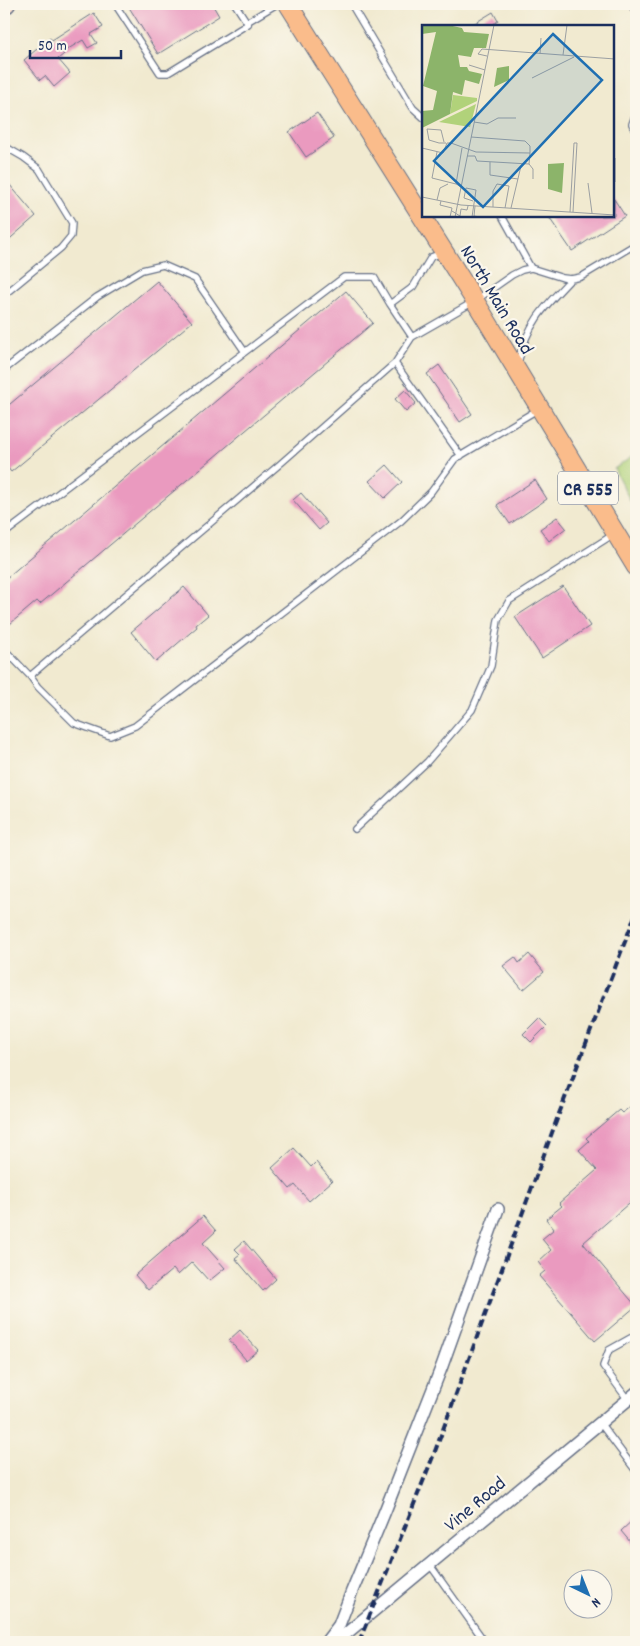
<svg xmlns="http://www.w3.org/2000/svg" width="640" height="1646" font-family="Dekko,sans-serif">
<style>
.green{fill:#b1d27a;stroke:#66806c}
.building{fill:#ea9abf}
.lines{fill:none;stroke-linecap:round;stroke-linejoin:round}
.lane-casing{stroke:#667086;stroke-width:8}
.street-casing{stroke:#667086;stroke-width:14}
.secondary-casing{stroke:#667086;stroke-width:19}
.primary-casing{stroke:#667086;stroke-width:20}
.lane{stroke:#fff;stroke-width:5.5}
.street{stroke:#fff;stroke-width:11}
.secondary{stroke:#fde4d1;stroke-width:16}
.primary{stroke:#fabc8b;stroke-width:18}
.rail{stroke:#1b2f5e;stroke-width:4;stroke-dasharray:8 4;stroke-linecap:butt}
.labels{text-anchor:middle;stroke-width:4.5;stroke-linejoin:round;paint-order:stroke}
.shield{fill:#fbf7ec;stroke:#5e6b89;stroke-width:1}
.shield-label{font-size:19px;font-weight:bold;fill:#1b2f5e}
.street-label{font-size:20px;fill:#1b2f5e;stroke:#fbf7ec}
.inset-road{fill:none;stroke:#9b9fa2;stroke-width:1}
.view{fill:#1f6fb2;fill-opacity:0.15;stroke:#1f6fb2;stroke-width:2.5}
.inset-edge{fill:none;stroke:#1b2f5e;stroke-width:2.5}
</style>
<rect width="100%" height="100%" fill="#fbf7ec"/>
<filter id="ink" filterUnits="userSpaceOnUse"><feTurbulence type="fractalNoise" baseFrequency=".02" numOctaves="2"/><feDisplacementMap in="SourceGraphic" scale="10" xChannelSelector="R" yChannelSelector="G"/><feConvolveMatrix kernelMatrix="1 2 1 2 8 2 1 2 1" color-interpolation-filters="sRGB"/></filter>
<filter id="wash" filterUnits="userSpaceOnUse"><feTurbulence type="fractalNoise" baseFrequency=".0096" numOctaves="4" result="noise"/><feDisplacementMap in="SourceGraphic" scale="20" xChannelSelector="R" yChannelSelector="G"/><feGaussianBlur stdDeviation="1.12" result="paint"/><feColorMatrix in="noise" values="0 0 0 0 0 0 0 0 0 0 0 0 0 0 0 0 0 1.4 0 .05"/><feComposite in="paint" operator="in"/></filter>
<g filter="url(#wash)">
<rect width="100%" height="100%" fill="#f1ead0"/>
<!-- green -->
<path class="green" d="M636,454V512L614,469Z"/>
<g id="blocks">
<!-- building -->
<path class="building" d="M127,4H212L219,16L158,54Z
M493,12L498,21L490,26H470Z
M94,13L103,27L91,34L97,43L88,48L83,40L63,52L64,54L58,59L70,73L54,87L45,76L40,80L24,60L50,38L52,40Z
M317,113L334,138L306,157L289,132Z
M4,178L36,216L4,244Z
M614,199L625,216L572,251L548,216H614Z
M157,281L192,322L11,472L4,463V409Z
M346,291L373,323L40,604L37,601L4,629V580Z
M439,365L472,414L460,422L427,374Z
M405,390L416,403L406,412L395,399Z
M387,465L402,482L385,498L369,481Z
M535,480L547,499L510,524L497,505Z
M301,493L327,523L319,530L293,500Z
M557,517L566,528L549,541L540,529Z
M563,586L590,626L542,658L515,617Z
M184,587L208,615L196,625L197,627L156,662L131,632Z
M529,954L544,972L523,990L503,966L515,957L519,963Z
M539,1018L547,1026L531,1042L523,1034Z
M636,1102V1197L583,1243L636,1306L595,1341L539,1276L545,1271L538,1262L551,1250L542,1239L554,1229L546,1219L562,1206L559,1203L597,1170L579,1150L589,1141L586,1138L619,1110L622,1113Z
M294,1148L311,1167L316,1162L332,1181L309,1201L295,1185L290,1189L272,1168Z
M203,1216L216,1231L203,1243L225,1268L209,1281L192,1262L178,1275L173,1269L148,1290L135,1275Z
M244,1241L276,1279L263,1291L235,1258L240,1254L235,1249Z
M240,1330L258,1350L246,1360L229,1340Z
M636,1517V1549L621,1531Z"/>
</g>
</g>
<g filter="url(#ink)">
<use href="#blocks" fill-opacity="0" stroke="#667086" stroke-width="1"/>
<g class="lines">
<!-- lane casing -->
<g class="lane-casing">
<path id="lane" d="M115,4L160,73H168L248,24L235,4
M351,4L413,108L424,118
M631,4L636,13
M247,22L277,4
M636,113L632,124L636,132
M4,146L23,157L39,169L72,223L71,236L61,248L4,295
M502,216L531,268
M390,304L412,337
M395,363L461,456
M518,363C527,324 544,307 571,279
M4,370L97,297L142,270L163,265L195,279L245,352
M4,523L8,530
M4,534L344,277H374L390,304L413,287L431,257L442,253
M4,649L30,676L280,464L395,363L412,337L475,301L512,275L522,270L531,268L563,278L571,279L581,277L636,244
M30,676L38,687L74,723L110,736L135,726L401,521L431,492L455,459L537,410
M355,829L427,762L472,710L491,666L498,620L509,601L614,534
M628,1400L603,1366L609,1350L636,1335
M600,1423L636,1471
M430,1565L485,1642"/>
</g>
<!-- street casing -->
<g class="street-casing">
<path id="street" d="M326,1642L339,1625L352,1591L385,1511L442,1366L498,1209
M336,1642L636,1393"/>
</g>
<!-- secondary casing -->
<g class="secondary-casing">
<path id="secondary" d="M4,6L7,4"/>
</g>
<!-- primary casing -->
<g class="primary-casing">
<path id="primary" d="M288,4L475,301L636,567"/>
</g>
<!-- lane -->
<use href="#lane" class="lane"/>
<!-- street -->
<use href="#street" class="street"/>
<!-- secondary -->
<use href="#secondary" class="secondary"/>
<!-- primary -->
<use href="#primary" class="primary"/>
<!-- rail -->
<path class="rail" d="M359,1642L434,1454L557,1119L636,913"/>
</g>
</g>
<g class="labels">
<!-- shield labels -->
<rect class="shield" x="558" y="471.5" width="60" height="33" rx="4"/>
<g class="shield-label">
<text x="588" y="495">CR 555</text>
</g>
<!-- street labels -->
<g class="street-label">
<text transform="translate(498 299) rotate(59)" y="7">North Main Road</text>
<text transform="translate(474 1503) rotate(-40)" y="7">Vine Road</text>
</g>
</g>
<!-- overview -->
<g transform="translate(422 25)">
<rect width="192" height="192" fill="#f1ead0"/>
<path d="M31,70L55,73V76L28,89ZM54,79L48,102L17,97Z" fill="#b1d27a"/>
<path d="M0,0H26L40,3L42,7L67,9L64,23H52L49,32L36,30L38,42H45L47,46L60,49L57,59L43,55L40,70L31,67L28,89L0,103V86L11,85L15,66L1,61L14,7L0,9ZM87,41V55L72,62L75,43ZM142,138L140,168L126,164V139Z" fill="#8cb46a"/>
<path class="inset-road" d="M118,29L119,13M141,30L145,0M65,31L56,29L60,24L193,34M47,40L63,45M110,53L152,32M52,97L65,99L76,93H94M49,112L103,116L108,121V128M22,117L19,105L5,104L7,115L17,118H24M0,123L21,128L25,118H29L54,127L108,128L107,139L55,136L53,131H45M40,123L34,159L40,162M15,127L10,153L34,159M193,133V157M68,137V150L96,154M107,139L111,144V154M166,158L170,188M0,172L39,180L193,190M15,175L18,163L26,159M19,176L18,180L30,183L28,192M53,181L52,191L58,192M71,182V166L75,159L87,161L83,183M89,183L99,141M30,186L38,191L39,184L45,185L46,181M148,187L152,118H155L151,187M33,192L72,0M50,192L54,165L44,163L42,173L51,176"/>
<path class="view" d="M131,9L180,55L61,182L12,136Z"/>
<rect width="192" height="192" class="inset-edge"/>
</g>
<!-- margin -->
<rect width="640" height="1646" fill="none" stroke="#fbf7ec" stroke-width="20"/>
<!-- north arrow -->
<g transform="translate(588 1594) rotate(137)"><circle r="24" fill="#fbf7ec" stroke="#a1a7b3"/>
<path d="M0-4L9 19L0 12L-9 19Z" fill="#1f6fb2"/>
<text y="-8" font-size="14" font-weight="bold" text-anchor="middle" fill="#1b2f5e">N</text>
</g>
<!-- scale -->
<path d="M30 50v8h91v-8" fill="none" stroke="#1b2f5e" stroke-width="2.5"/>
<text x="38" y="50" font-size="15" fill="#1b2f5e" stroke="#fbf7ec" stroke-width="4" paint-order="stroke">50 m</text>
</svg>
